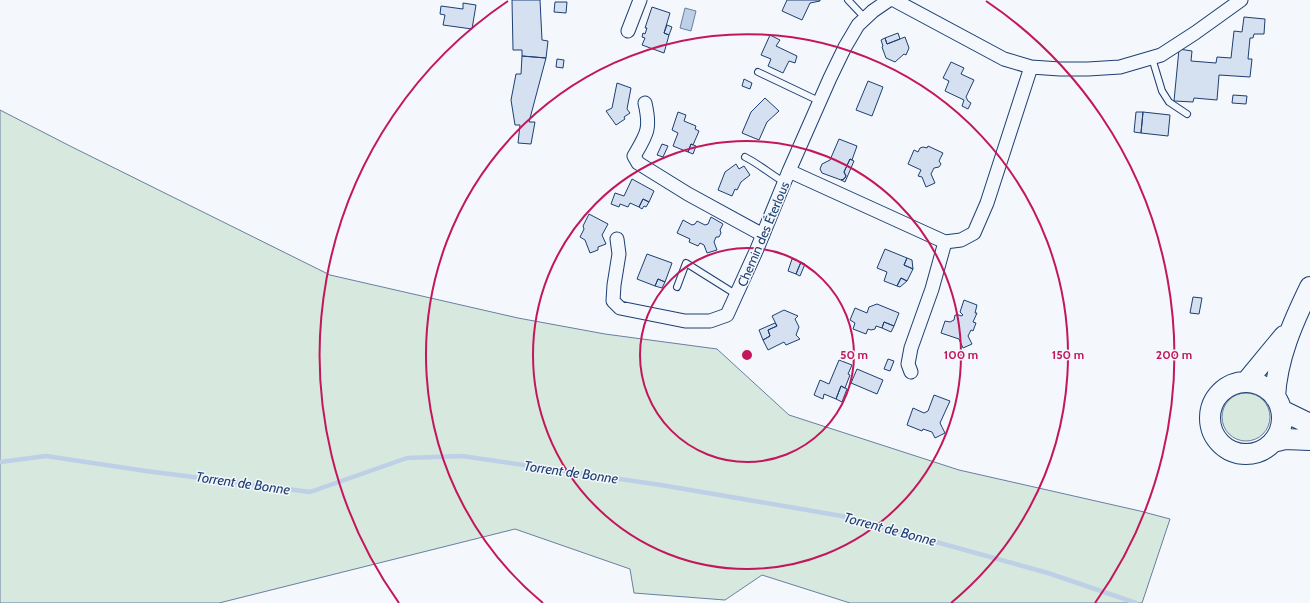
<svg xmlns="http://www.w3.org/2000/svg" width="1310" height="603" font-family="Cabin,sans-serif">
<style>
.green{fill:#d7e8df;stroke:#687fa3}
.water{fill:#bed0e5;stroke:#687fa3}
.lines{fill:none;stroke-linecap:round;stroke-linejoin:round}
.stream{stroke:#bed0e5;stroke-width:4.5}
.building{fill:#d5e0f0;stroke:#1d3f73}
.service-casing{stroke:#1d3f73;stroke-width:8}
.minor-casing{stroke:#1d3f73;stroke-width:15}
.primary-casing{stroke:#1d3f73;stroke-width:22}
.service{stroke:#f4f7fb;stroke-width:6}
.minor{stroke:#f4f7fb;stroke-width:13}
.primary{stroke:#f4f7fb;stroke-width:20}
.ring{fill:none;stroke:#c2185b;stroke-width:2}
.labels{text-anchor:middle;stroke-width:3;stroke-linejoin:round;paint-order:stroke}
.street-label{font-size:13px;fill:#1d3f73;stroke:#f4f7fb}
.water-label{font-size:14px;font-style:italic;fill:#1d3f73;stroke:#f4f7fb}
.centre{fill:#c2185b;stroke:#f4f7fb;stroke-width:2}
.ring-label{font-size:12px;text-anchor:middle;font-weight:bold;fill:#c2185b;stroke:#f4f7fb;stroke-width:3;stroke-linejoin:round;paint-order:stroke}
</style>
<rect width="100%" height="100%" fill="#f4f7fb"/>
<!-- green -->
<path class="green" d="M0,110L70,146L330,275L518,318L605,334L717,349L789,415L959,470L1140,511L1170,519L1142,603H850L762,575L725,600L634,593L630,569L515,529L219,603H0Z
M1222 417a24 24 0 1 1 48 0a24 24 0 1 1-48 0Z"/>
<!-- water -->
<path class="water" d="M685,8L696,11L691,31L680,28Z"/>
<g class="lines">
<!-- stream -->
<path class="stream" d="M0,462L46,456L146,471L310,492L407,458L462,456L661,485L842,516L1048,573L1136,603"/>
</g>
<!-- building -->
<path class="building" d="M512,0H540L542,40L548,41L546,58L522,56V50H513Z
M787,0H820V1L810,3L802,20L782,11Z
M555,2H567L566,13L554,12Z
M463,3L476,5L472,29L443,25L445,15L440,14L441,6L463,9Z
M652,7L670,13L664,33L669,35L664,53L642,45L645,38L642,37L643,33L645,34L647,28H645Z
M1244,17L1265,19L1264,34H1254L1253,38H1250L1248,59H1252L1250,77L1219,75L1217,100L1194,98L1193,102L1174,101L1179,49L1192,51L1191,61L1216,63L1217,57L1231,58L1234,31L1242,32Z
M667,25L672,27L669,35L664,33Z
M898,33L900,39L887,44L885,38Z
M770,35L780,40L776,46L797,56L795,63L789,61L783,73L768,66L771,59L761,55Z
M905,37L909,48L906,55L904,54L895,62L886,58L882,47L883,46L881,40L885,38L887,44Z
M522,56L546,58L529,122H535L531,144L518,143L520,125H515L511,100L516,74H521Z
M557,59L564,60L563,68L556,67Z
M951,62L964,68L961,74L974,80L966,97L968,101L971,103L968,109L962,106L964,100L945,91L949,81L943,78Z
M744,79L752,83L750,89L742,86Z
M868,81L883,87L872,116L856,110Z
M617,83L631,88L627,109L630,113L624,117L625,119L616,125L606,111L612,108Z
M1233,95L1247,96L1246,104L1232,103Z
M765,98L779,111L767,122L759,140L742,133L751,112Z
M678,112L686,115L684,121L696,126L695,129L699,131L693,145L691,144L688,152L673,146L678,133L672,130Z
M1136,112H1143L1141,133L1134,132Z
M1143,112L1170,115L1168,136L1141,133Z
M839,139L857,146L852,160L850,159L844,172L846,176L844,179L841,180L822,173L820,169L822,164L830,160Z
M662,144L668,146L663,157L657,155Z
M691,144L696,146L693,154L688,152Z
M928,146L943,153L939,161L941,164L939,167L934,168L931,174L935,183L926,187L922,177L918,176L921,170L908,164L914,150L918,152L920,148L923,147L927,148Z
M850,159L854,161L845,182L841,180L844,179L846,176L844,172Z
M736,164L739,169L744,166L750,175L741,182L737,190L735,189L732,196L718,190L725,172Z
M632,179L654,191L649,202L643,199L639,207L630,203L628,207L620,204L619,207L611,204L615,193L624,196Z
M643,199L649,202L646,207L644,206L642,209L639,207Z
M589,214L608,224L602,235L606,244L598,247V250L590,253L585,240L580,237L584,229L583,226Z
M711,217L723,224L720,230L721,233L719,237H716L714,242L717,250L707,253L704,245L700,243L698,246L689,242L690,239L677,233L683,220L692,225L695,224L697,221L705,225L708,224Z
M885,249L907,258L904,265L913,269L907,281L901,278L897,286L884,281L887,272L877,268Z
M647,254L672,263L665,282L658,279L655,286L637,279Z
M907,258L912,260L913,269L904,265Z
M792,259L801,262L796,274L788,271Z
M801,262L805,264L800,276L796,274Z
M901,278L907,281L900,287L897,286Z
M658,279L665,282L662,288L655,286Z
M1193,297L1202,298L1199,314L1190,313Z
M964,300L977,305L975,313H977L973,322L976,323L973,331L971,330L968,336L972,344L963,348L959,339L941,333L945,321L950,322L954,320L955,315H959L961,316L963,315L960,312Z
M877,304L899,313L894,326L884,322L882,328L876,326L875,329L871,330L868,329L866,334L853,329L855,323L850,320L855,308L867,313L869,307Z
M784,310L798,316L795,319L799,327L796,335L800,339L786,345L784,342L768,350L763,340L770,336L768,330L777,326L772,316Z
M884,322L894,326L891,332L882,328Z
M775,323L777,326L768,330L770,336L763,340L759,330Z
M888,359L894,361L890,371L884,369Z
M839,360L852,365L848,374L850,375L845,388L841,386L836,399L824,394L823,399L814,395L820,380L829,384Z
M857,369L883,380L877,394L851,383Z
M841,386L847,389L842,402L836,399Z
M934,395L950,401L940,423L945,433L935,438L932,432L923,429L922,431L907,425L913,408L924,413L928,411Z"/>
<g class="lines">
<!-- service casing -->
<g class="service-casing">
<path id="service" d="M848,0L865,18
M1152,58L1162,91L1169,102L1187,114
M758,72L819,101
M745,157C759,164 770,174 784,182
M677,287L686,263L737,295"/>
</g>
<!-- minor casing -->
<g class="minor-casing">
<path id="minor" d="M894,0L1004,59L1031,67L1060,69H1088L1120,67L1161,55L1195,33L1241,0
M628,31L640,0
M645,103C651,129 647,134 634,156L638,163L688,194L763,235
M789,171L945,242L961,240L974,233L987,203L1031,67
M617,239L619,254L614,285L613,301L620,308L685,321H710L727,315L757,249L789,171L830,78L845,47L858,25L873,11L889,0
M911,372L908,364L911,348L932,289L945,242"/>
</g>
<!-- primary casing -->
<g class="primary-casing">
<path id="primary" d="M1246,382L1284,336
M1210 418a36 36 0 1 1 72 0a36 36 0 1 1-72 0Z
M1275,397C1277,358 1293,322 1310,287
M1281,410L1310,424
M1273,442L1285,439L1310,440"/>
</g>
<!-- service -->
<use href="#service" class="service"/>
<!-- minor -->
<use href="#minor" class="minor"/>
<!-- primary -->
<use href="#primary" class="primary"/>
</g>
<!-- distance rings -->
<g class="ring">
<circle cx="747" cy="355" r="107"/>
<circle cx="747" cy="355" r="214"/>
<path d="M543 603A321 321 0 1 1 951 603"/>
<path d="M399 603A427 427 0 0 1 508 1M986 1A427 427 0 0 1 1095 603"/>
</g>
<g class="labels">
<!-- street labels -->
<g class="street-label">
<text transform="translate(763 234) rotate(-67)" y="5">Chemin des Éterlous</text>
</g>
<!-- water labels -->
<g class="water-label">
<text transform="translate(571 472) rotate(8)" y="5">Torrent de Bonne</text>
<text transform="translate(243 483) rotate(8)" y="5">Torrent de Bonne</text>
<text transform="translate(890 529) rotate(15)" y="5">Torrent de Bonne</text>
</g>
</g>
<circle cx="747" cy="355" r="6" class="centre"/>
<g class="ring-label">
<text x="854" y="359">50 m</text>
<text x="961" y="359">100 m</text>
<text x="1068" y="359">150 m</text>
<text x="1174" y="359">200 m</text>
</g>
</svg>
